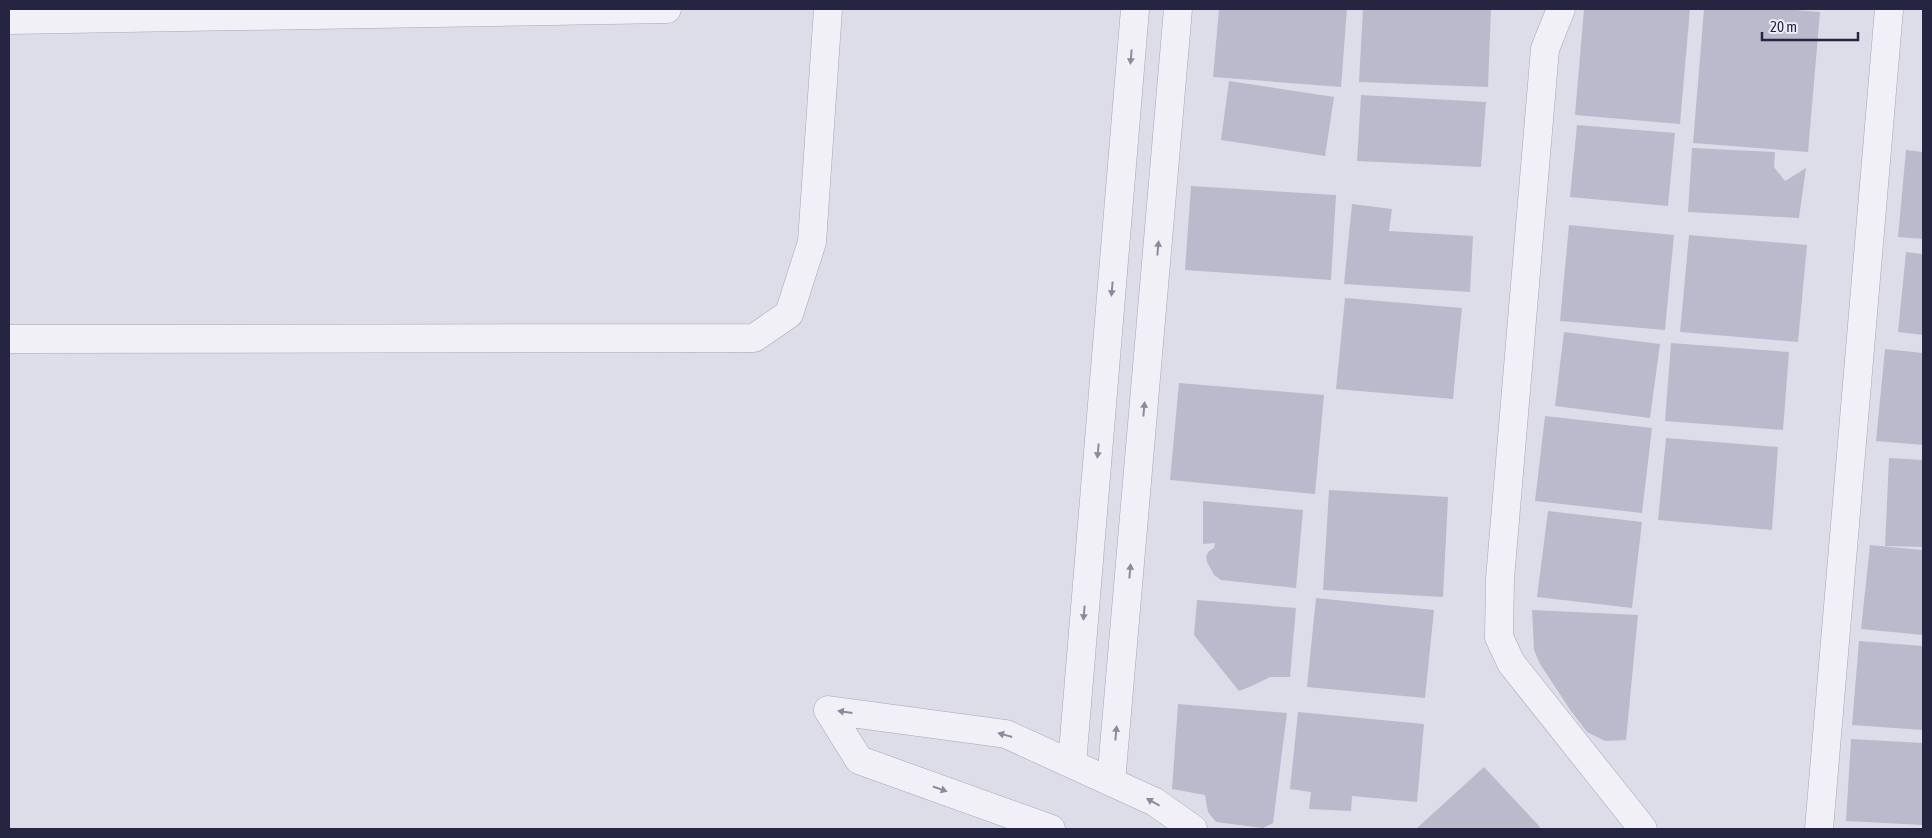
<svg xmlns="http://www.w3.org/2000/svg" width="1932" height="838" font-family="'Asap Condensed',sans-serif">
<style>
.building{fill:#babacc}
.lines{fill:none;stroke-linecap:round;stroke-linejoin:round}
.minor-casing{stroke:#a6a6b7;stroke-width:29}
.minor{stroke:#f1f0f7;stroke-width:28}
.oneway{fill:#8c8a9c}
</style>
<rect width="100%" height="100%" fill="#dddde9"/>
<!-- building -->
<path class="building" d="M1219,9H1347L1341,87L1213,77Z
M1363,9H1491L1488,87L1359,82Z
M1584,9H1690L1680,124L1575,115Z
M1704,9H1783L1820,12L1808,152L1693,143Z
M1229,81L1334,97L1325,156L1221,140Z
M1361,95L1486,102L1481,167L1357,161Z
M1577,125L1675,133L1668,206L1570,197Z
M1692,148L1775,152L1774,167L1785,181L1806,168L1799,218L1688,212Z
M1906,150L1923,152V239L1898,237Z
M1191,186L1336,195L1331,280L1185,270Z
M1352,204L1392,209L1389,231L1473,236L1470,292L1344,284Z
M1569,225L1674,235L1665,330L1560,321Z
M1689,235L1807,245L1798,342L1680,332Z
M1906,252L1923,254V335L1898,332Z
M1345,298L1462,308L1453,399L1336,389Z
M1564,332L1660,344L1650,418L1555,406Z
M1671,343L1789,352L1783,430L1665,421Z
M1885,349L1923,353V445L1876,441Z
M1179,383L1324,395L1315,494L1170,480Z
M1545,416L1652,428L1642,513L1535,501Z
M1666,438L1778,447L1772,530L1658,520Z
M1889,458L1923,460V547L1885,546Z
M1329,490L1448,497L1443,597L1323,590Z
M1203,501L1303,510L1296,588L1221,580L1214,575L1207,562L1206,556L1209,551L1214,548L1215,543L1203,544Z
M1548,511L1642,522L1632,608L1537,597Z
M1870,545L1923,550V635L1861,629Z
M1316,598L1434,610L1425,698L1307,687Z
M1197,600L1296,608L1290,677H1270L1254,685L1239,691L1194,635Z
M1532,610L1638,615L1626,740L1605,741L1587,732L1571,711L1540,664L1534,650Z
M1859,641L1923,646V730L1852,725Z
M1178,704L1287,713L1273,823L1263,828L1216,822L1208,812L1205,795L1172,789Z
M1298,712L1424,724L1417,802L1352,796L1351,811L1309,809L1311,792L1290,789Z
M1851,739L1923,743V825L1846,821Z
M1484,767L1540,827L1537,829H1416Z"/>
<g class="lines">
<!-- minor casing -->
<g class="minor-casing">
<path id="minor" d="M1561,9L1545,49L1500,579L1499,637L1511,663L1643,829
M9,20L667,9
M9,339L754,338L789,314L812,242L828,9
M1072,764L1135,9
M1111,782L1178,9
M1051,829L859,760L828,710L1006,734L1155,802L1193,829
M1819,829L1889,9"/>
</g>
<!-- minor -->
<use href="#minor" class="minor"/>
</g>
<!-- one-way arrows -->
<defs><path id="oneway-solid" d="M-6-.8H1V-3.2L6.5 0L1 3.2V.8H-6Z" transform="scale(1.25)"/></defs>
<g class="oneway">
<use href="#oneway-solid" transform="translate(1131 57) rotate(95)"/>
<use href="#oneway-solid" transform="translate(1158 248) rotate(-85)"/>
<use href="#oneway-solid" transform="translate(1112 289) rotate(95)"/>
<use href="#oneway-solid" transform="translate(1144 409) rotate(-85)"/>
<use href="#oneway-solid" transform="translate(1098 451) rotate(95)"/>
<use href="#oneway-solid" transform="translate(1130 571) rotate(-85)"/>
<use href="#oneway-solid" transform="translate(1084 613) rotate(95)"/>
<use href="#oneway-solid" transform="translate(845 712) rotate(-172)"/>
<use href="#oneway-solid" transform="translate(1116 733) rotate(-85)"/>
<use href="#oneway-solid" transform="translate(1005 735) rotate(-164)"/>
<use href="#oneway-solid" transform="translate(940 789) rotate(19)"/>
<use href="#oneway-solid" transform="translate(1153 802) rotate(-151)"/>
</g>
<!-- border -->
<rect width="1932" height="838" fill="none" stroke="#262541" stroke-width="20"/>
<!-- scale -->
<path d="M1762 32v8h96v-8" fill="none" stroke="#262541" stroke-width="2.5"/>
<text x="1770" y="32" font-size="15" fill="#262541" stroke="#ededf6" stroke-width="4" paint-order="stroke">20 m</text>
</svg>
